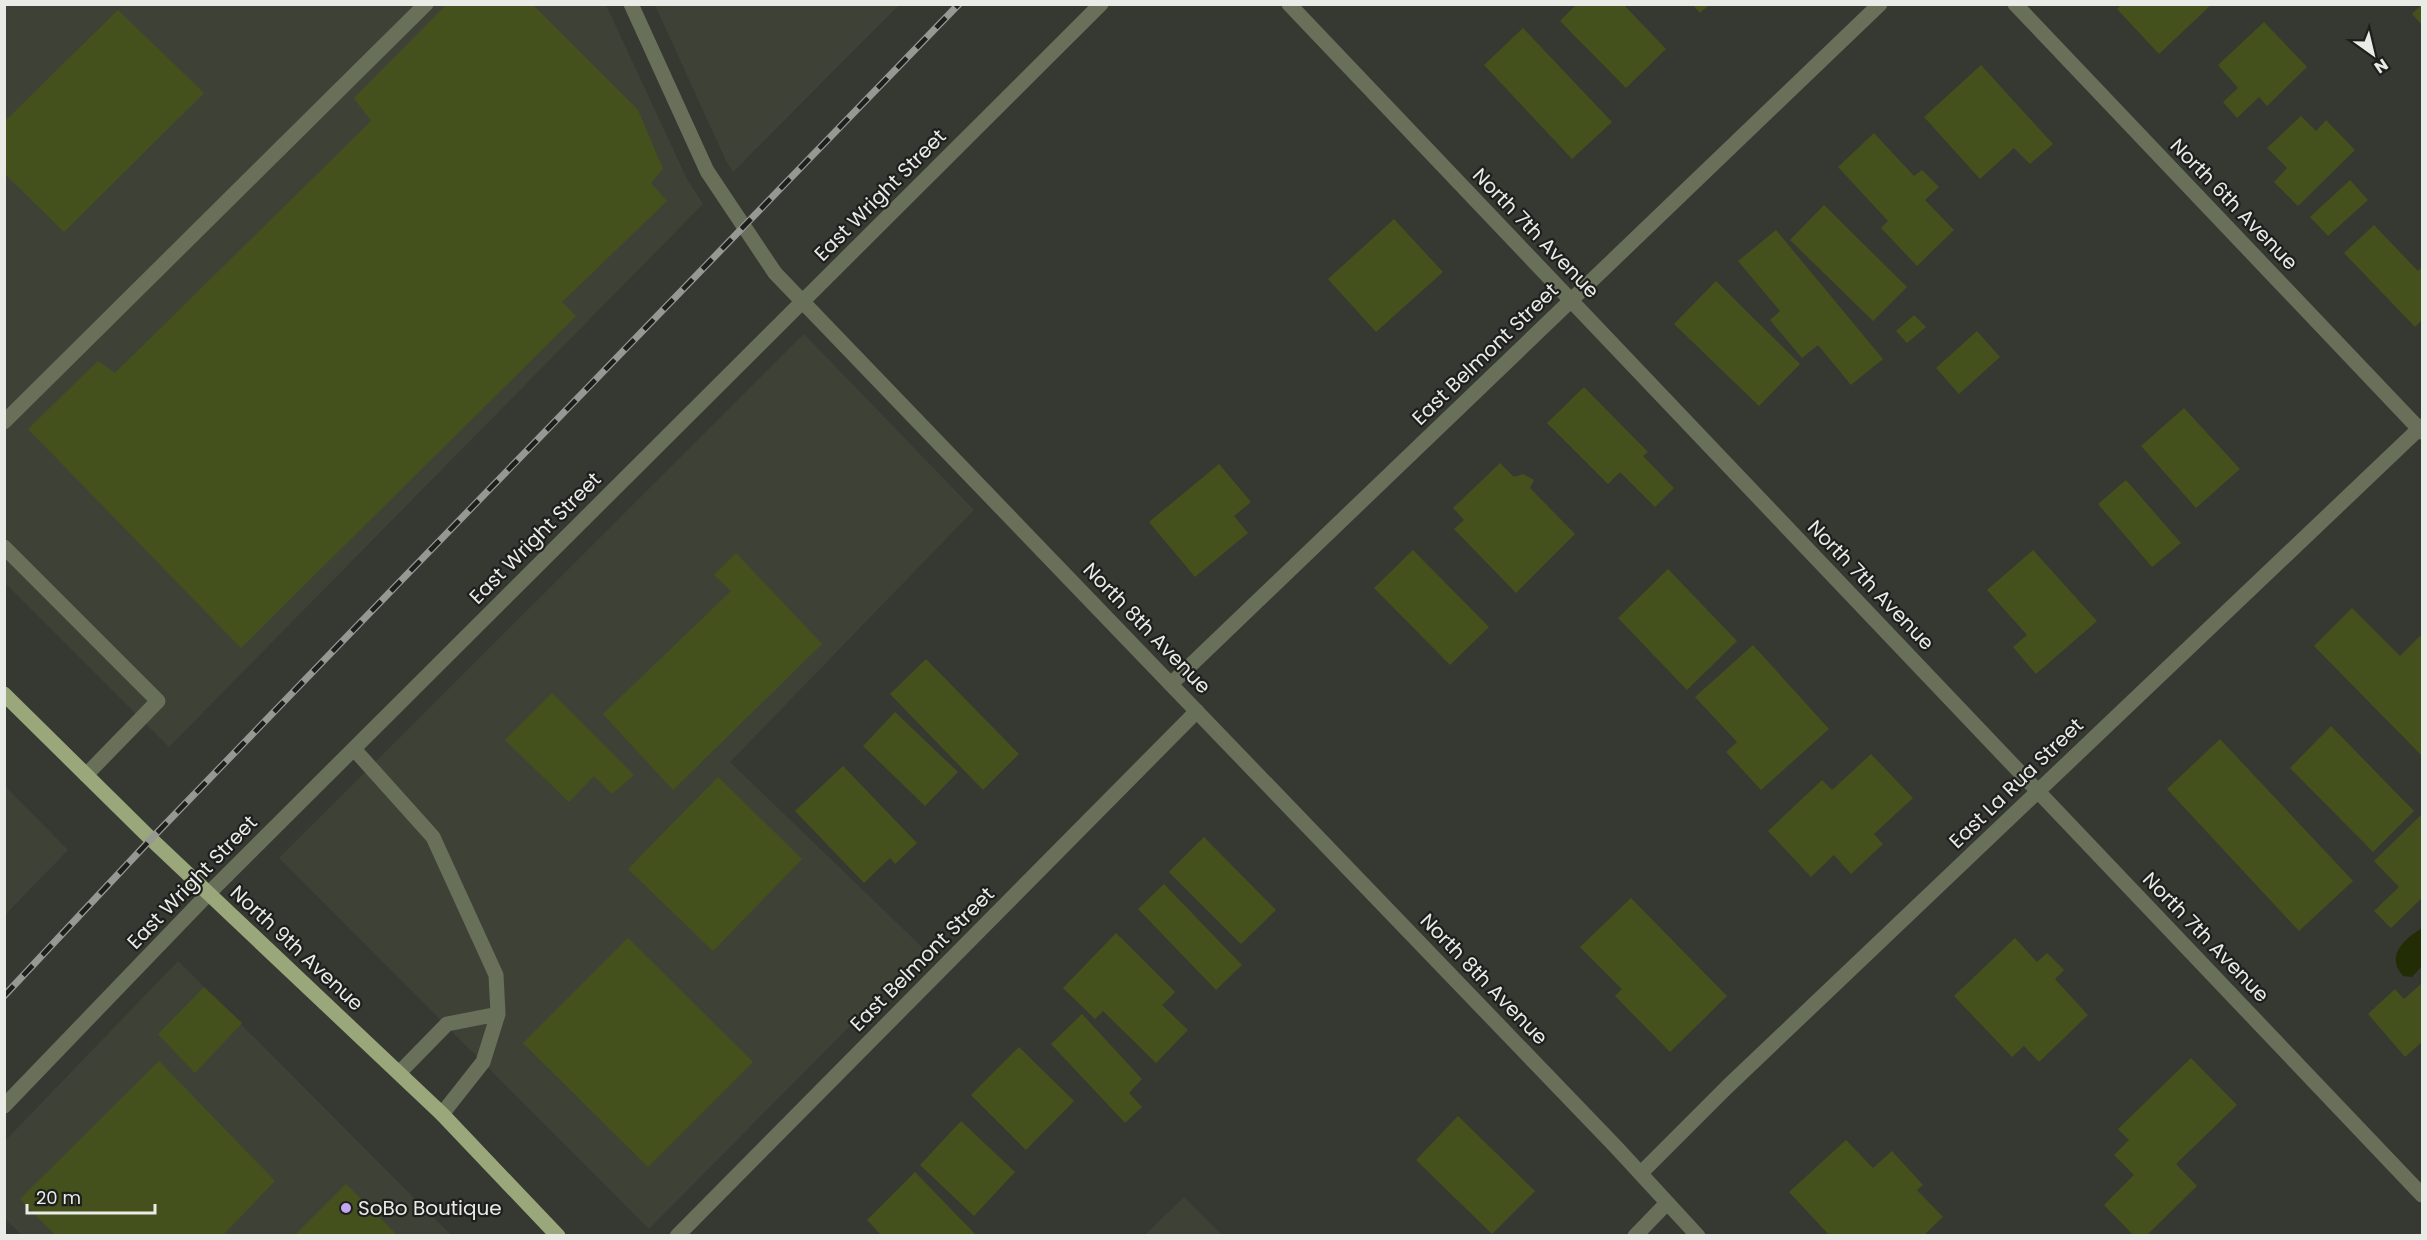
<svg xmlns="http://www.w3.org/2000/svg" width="2427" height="1240" font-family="Poppins,sans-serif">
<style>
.built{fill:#3e4236}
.water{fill:#232d05}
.building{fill:#44511d}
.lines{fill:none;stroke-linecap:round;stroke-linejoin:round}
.minor{stroke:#69705a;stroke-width:15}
.major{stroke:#99a77a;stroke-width:15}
.rail-casing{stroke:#969894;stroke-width:7}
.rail{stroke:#1e1f1d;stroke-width:4.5;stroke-dasharray:14;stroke-linecap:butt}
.poi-dot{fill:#c4a7f1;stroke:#1e1f1d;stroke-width:2}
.labels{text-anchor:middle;stroke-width:4.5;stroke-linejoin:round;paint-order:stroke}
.street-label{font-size:20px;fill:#e9ebe7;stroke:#1e1f1d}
.poi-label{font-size:20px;fill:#e9ebe7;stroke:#1e1f1d;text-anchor:start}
</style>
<rect width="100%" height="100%" fill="#363832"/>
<!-- built -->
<path class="built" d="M4,5H606L687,179L703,204L169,747L5,583Z
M655,5H899L733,172L726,161Z
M804,334L974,510L730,762L925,950L649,1229L279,858Z
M5,786L68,850L5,915H4Z
M178,961L451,1235H22L5,1219L4,1142Z
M1184,1197L1222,1235H1145Z"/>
<!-- water -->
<path class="water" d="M2422,928V966L2412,977L2403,976C2385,956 2404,939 2422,928Z"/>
<!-- building -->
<path class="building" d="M447,4H532L638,110L663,169L651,183L667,201L562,302L576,316L241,648L28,429L98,361L115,373L371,121L354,98Z
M1577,4H1623L1666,49L1626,88L1560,21Z
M1692,4H1710L1700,13Z
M2122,4H2212L2159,54L2117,9Z
M2422,4V25L2412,14Z
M118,10L204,93L64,232L4,173V122Z
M2264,22L2307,67L2267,106L2259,97L2237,118L2223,102L2238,88L2218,65Z
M1523,28L1612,122L1572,159L1484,65Z
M1981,65L2053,144L2030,164L2014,148L1980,179L1924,117Z
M2301,116L2316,131L2326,120L2355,150L2298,206L2274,182L2287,168L2267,148Z
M1874,133L1914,176L1922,170L1939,187L1925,200L1954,230L1917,266L1881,228L1888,221L1838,167Z
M2350,180L2368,200L2328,236L2310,217Z
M1824,205L1907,287L1873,321L1790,240Z
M1394,219L1443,272L1376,332L1328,279Z
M2374,225L2418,271L2422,267V320L2415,327L2344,253Z
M1776,230L1883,359L1851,385L1818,345L1802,358L1770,320L1780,311L1738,261Z
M1716,281L1800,364L1759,406L1674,324Z
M1914,315L1926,327L1907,343L1896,331Z
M1977,331L2000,357L1959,394L1936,368Z
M1584,387L1648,452L1643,456L1674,488L1655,507L1620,472L1608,484L1547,423Z
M2184,408L2240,469L2196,508L2141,446Z
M1500,463L1514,477L1523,474L1534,480L1530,488L1575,534L1516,593L1454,529L1464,520L1453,508Z
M1219,464L1251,502L1234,516L1248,533L1195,577L1149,522Z
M2126,480L2181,543L2152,567L2098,504Z
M1413,550L1489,627L1450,665L1374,588Z
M2033,550L2097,621L2036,674L2013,647L2027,635L1987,590Z
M736,553L822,644L673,790L603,714L731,591L714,575Z
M1668,569L1737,641L1687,690L1618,618Z
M2352,608L2400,656L2420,636L2422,638V756L2314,646Z
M1753,645L1829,729L1761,790L1726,752L1737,742L1695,697Z
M926,659L1019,754L983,790L890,694Z
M552,693L634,775L612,794L594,776L569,802L505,740Z
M895,712L958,772L925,806L863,746Z
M2331,726L2414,811L2373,852L2290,768Z
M2220,739L2353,881L2299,931L2167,789Z
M1871,754L1913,798L1874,834L1883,844L1851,874L1834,855L1811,877L1768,831L1822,780L1832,790Z
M843,766L917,843L895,864L890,858L864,883L795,811Z
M718,777L802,859L713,951L628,869Z
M2422,814V898L2391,928L2374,911L2399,887L2374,861Z
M1204,837L1276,910L1241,944L1169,872Z
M1164,884L1242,965L1216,990L1138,909Z
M1631,898L1727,996L1670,1052L1615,996L1622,989L1580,947Z
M1116,933L1175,992L1162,1005L1188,1030L1156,1063L1103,1011L1095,1019L1063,988Z
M628,938L753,1062L648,1167L523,1043Z
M2015,938L2037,962L2047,953L2064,970L2055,979L2088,1015L2039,1062L2024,1046L2012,1057L1954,996Z
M2422,983V1042L2405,1057L2368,1014L2395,989L2404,999Z
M204,987L242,1023L195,1073L158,1034Z
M1082,1014L1142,1079L1129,1093L1142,1107L1125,1123L1051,1044Z
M1019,1047L1074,1101L1026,1150L971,1095Z
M2191,1058L2237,1105L2176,1164L2197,1186L2146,1236H2134L2104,1205L2134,1175L2114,1155L2129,1140L2118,1129Z
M159,1061L275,1181L222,1236H56L20,1199Z
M1458,1116L1535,1191L1492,1234L1416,1160Z
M961,1121L1015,1172L974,1216L920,1165Z
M1846,1140L1873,1168L1892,1151L1923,1185L1917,1190L1943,1217L1923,1236H1830L1789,1192Z
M915,1172L977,1236H882L867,1220Z
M346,1184L395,1233L392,1236H294Z"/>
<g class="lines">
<!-- minor -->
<path class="minor" d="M631,4L707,171L775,273L1616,1147L1698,1236
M1289,4L2422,1195
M2015,4L2422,432
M4,422L426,4
M4,547L158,701L86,775
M1171,684L1880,4
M354,749L433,837L496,975L498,1014L483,1062L442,1114
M399,1073L447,1024L498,1014
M4,1106L209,893L1101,4
M1641,1173L1727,1087L2422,426
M677,1236L1197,711
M1635,1236L1667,1203"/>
<!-- major -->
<path class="major" d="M4,694L151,839L442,1114L558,1236"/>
<!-- rail casing -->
<g class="rail-casing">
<path id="rail" d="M4,996L151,839L959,4"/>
</g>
<!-- rail -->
<use href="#rail" class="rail"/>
</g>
<!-- markers -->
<circle class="poi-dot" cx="346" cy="1208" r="6"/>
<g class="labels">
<!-- street labels -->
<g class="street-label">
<text transform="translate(880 195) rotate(-45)" y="7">East Wright Street</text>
<text transform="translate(2234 204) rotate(46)" y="7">North 6th Avenue</text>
<text transform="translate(1536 233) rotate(46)" y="7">North 7th Avenue</text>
<text transform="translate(1485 354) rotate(-44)" y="7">East Belmont Street</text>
<text transform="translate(535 538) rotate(-45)" y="7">East Wright Street</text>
<text transform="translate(1871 585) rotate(46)" y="7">North 7th Avenue</text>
<text transform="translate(1147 628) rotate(46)" y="7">North 8th Avenue</text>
<text transform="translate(2016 783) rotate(-44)" y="7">East La Rua Street</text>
<text transform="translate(192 882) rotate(-46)" y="7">East Wright Street</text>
<text transform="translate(2206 937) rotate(46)" y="7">North 7th Avenue</text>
<text transform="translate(297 948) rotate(43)" y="7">North 9th Avenue</text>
<text transform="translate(922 959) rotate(-45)" y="7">East Belmont Street</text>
<text transform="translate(1484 979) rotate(46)" y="7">North 8th Avenue</text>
</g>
<!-- poi labels -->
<g class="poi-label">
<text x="358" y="1215">SoBo Boutique</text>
</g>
</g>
<!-- border -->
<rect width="2427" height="1240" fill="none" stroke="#e9ebe7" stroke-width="12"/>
<!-- north arrow -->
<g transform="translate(2373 54) rotate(146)" stroke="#1e1f1d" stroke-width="4.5" paint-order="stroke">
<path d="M0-4.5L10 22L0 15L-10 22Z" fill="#e9ebe7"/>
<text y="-9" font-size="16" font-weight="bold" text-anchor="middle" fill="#e9ebe7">N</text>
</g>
<!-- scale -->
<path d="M27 1204v9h128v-9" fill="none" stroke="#e9ebe7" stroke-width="3"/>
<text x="36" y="1204" font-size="18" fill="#e9ebe7" stroke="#1e1f1d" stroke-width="4.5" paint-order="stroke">20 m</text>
</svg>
